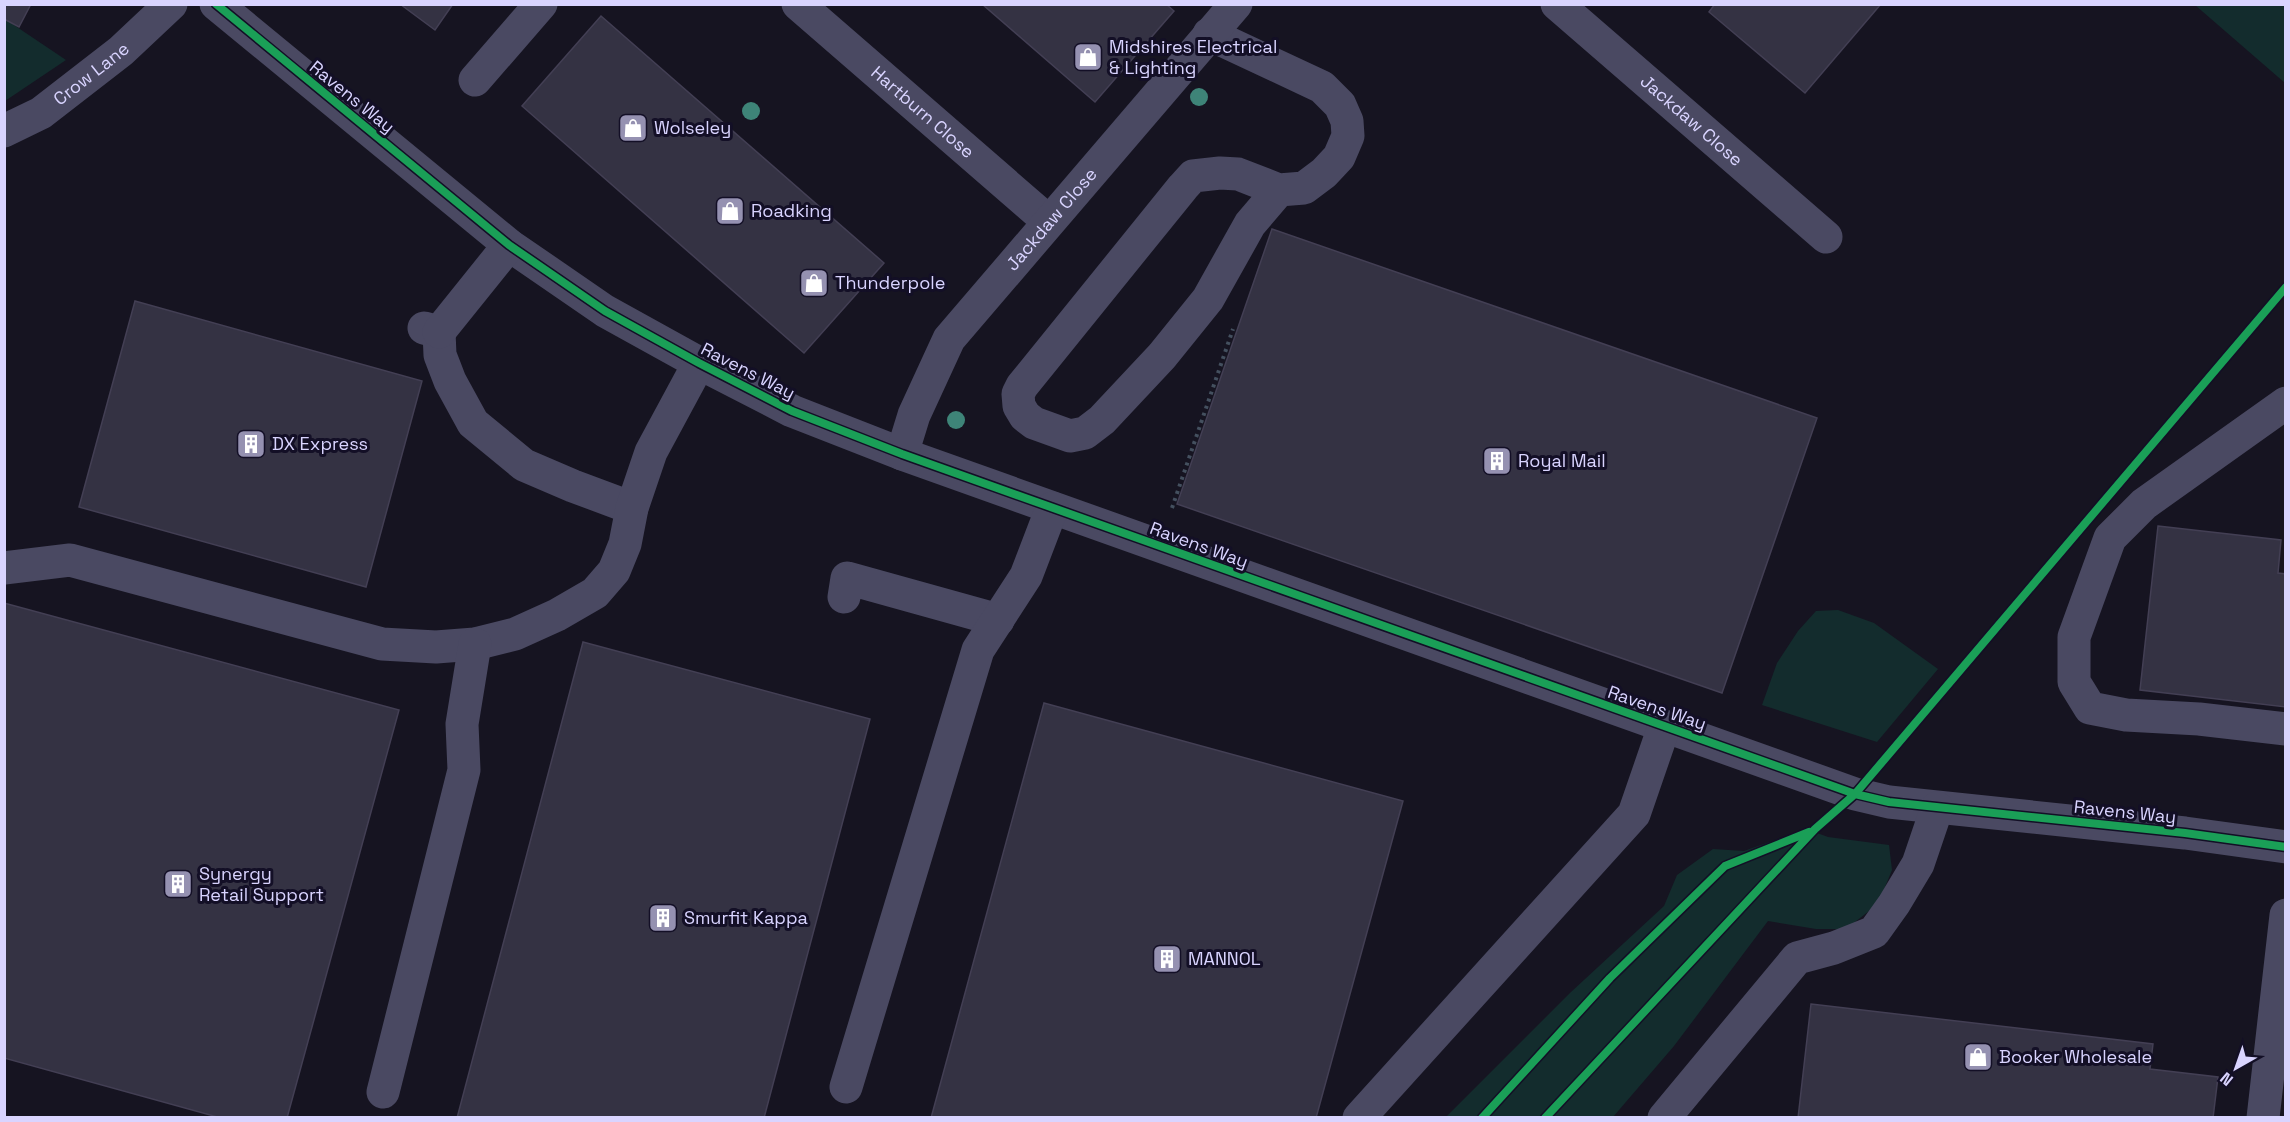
<svg xmlns="http://www.w3.org/2000/svg" width="2290" height="1122" font-family="'Space Grotesk',sans-serif">
<style>
.green{fill:#132c2d}
.building{fill:#343243;stroke:#433f54;stroke-width:1.5}
.lines{fill:none;stroke-linecap:round;stroke-linejoin:round}
.path{stroke:#44505f;stroke-width:4;stroke-dasharray:3 4.5;stroke-linecap:butt}
.minor{stroke:#4a4962;stroke-width:33}
.cycleway-casing{stroke:#130f26;stroke-width:11}
.cycleway{stroke:#1a9f57;stroke-width:8}
.tree{fill:#3e8478}
.labels{text-anchor:middle;stroke-width:6;stroke-linejoin:round;paint-order:stroke}
.poi-label{font-size:18px;fill:#d9d4ff;stroke:#130f26;text-anchor:start}
.street-label{font-size:18px;fill:#d9d4ff;stroke:#130f26}
</style>
<rect width="100%" height="100%" fill="#161421"/>
<!-- green -->
<path class="green" d="M2195,5H2285V83Z
M5,19L66,60L5,101Z
M1838,610L1874,623L1938,669L1877,742L1762,705L1777,663L1798,631L1816,611Z
M1806,829L1828,837L1889,845L1892,870L1878,904L1846,929H1816L1768,921L1674,1046L1613,1117L1445,1118L1571,992L1664,906L1677,875L1713,849L1744,851Z"/>
<!-- building -->
<path class="building" d="M4,4H31L19,27L4,19Z
M400,4H453L435,30Z
M982,4H1166L1174,11L1095,102Z
M1715,4H1881L1805,93L1709,12Z
M601,16L884,263L804,353L522,106Z
M1272,229L1817,418L1722,693L1177,504Z
M135,301L422,381L366,587L79,507Z
M2158,526L2281,540L2278,573L2286,574V707L2140,690Z
M4,603L399,710L287,1118H221L4,1058Z
M583,642L870,719L764,1118H457Z
M1044,703L1403,801L1316,1118H931Z
M1811,1004L2153,1044L2150,1069L2218,1077L2213,1118H1798Z"/>
<g class="lines">
<!-- path -->
<path class="path" d="M2136,462L2286,287
M1172,508L1233,329
M1882,762L2068,544
M1545,1118L1825,821"/>
<!-- minor -->
<g class="minor">
<path d="M216,4L509,245L605,311L699,363L792,411L902,454L1855,794L1889,802L2185,833L2286,847"/>
<path id="s1" d="M798,4L1048,221"/>
<path id="s2" d="M1557,4L1826,237"/>
<path d="M1209,34L1322,87L1340,105L1347,121L1348,136L1339,157L1324,173L1304,188L1279,190L1238,174L1220,173L1193,176L1183,187L1022,386L1018,394L1019,406L1025,416L1034,423L1070,436L1085,433L1102,420L1162,356L1208,299L1250,224L1279,190"/>
<path d="M475,80L541,4"/>
<path id="s3" d="M4,131L41,113L121,51L171,4"/>
<path d="M424,328L439,332L440,355L450,381L473,423L524,465L573,486L632,508"/>
<path d="M439,332L509,245"/>
<path d="M2286,403L2144,504L2110,538L2074,637V682L2090,708L2126,715L2199,719L2286,729"/>
<path id="s4" d="M902,454L914,415L949,339L1236,4"/>
<path d="M4,568L70,560L382,644L436,647L475,644L515,634L557,615L595,593L614,571L625,544L632,508L651,452L699,363"/>
<path d="M844,597L847,578L998,620"/>
<path d="M846,1087L978,650L1026,576L1052,508"/>
<path d="M383,1092L464,770L462,724L475,644"/>
<path d="M1359,1118L1634,814L1664,727"/>
<path d="M1664,1118L1797,958L1834,948L1874,932L1894,904L1918,864L1937,808"/>
<path d="M2263,1118L2286,915"/>
</g>
<!-- cycleway casing -->
<g class="cycleway-casing">
<path id="cycleway" d="M216,4L509,245L605,311L699,363L792,411L902,454L1855,794L1889,802L2185,833L2286,847
M1482,1118L1610,978L1725,866L1809,832
M1545,1118L1815,829L1855,794L2286,287"/>
</g>
<!-- cycleway -->
<use href="#cycleway" class="cycleway"/>
</g>
<!-- trees -->
<g class="tree">
<circle cx="1199" cy="97" r="9"/>
<circle cx="751" cy="111" r="9"/>
<circle cx="956" cy="420" r="9"/>
</g>
<!-- icons -->
<defs>
<g id="shop-square" transform="scale(1.5)"><rect x="-9" y="-9" width="18" height="18" rx="4" fill="#9591b1" stroke="#130f26"/><path d="M-5-2.5h2.3a2.7 3.5 0 0 1 5.4 0H5L5.5 6h-11ZM-1.5-2.5h3a1.5 2.3 0 0 0-3 0Z" fill="#fff"/></g>
<g id="building-square" transform="scale(1.5)"><rect x="-9" y="-9" width="18" height="18" rx="4" fill="#9591b1" stroke="#130f26"/><path d="M-4-6H4V6H1V3H-1V6H-4ZM-2.5-4.3h1.7v1.8h-1.7ZM.8-4.3h1.7v1.8H.8ZM-2.5-1h1.7V.8h-1.7ZM.8-1h1.7V.8H.8Z" fill="#fff"/></g>
</defs>
<g fill-rule="evenodd">
<use href="#shop-square" x="1088" y="57"/>
<use href="#shop-square" x="633" y="128"/>
<use href="#shop-square" x="730" y="211"/>
<use href="#shop-square" x="814" y="283"/>
<use href="#building-square" x="251" y="444"/>
<use href="#building-square" x="1497" y="461"/>
<use href="#building-square" x="178" y="884"/>
<use href="#building-square" x="663" y="918"/>
<use href="#building-square" x="1167" y="959"/>
<use href="#shop-square" x="1978" y="1057"/>
</g>
<g class="labels">
<!-- poi labels -->
<g class="poi-label">
<text x="1109" y="53">Midshires Electrical<tspan x="1109" dy="21">&amp; Lighting</tspan></text>
<text x="654" y="134">Wolseley</text>
<text x="751" y="217">Roadking</text>
<text x="835" y="289">Thunderpole</text>
<text x="272" y="450">DX Express</text>
<text x="1518" y="467">Royal Mail</text>
<text x="199" y="880">Synergy<tspan x="199" dy="21">Retail Support</tspan></text>
<text x="684" y="924">Smurfit Kappa</text>
<text x="1188" y="965">MANNOL</text>
<text x="1999" y="1063">Booker Wholesale</text>
</g>
<!-- street labels -->
<g class="street-label">
<text dy="6" stroke="none"><textPath href="#s3" startOffset="105">Crow Lane</textPath></text>
<text transform="translate(352 97) rotate(39)" y="6">Ravens Way</text>
<text dy="6" stroke="none"><textPath href="#s1" startOffset="165">Hartburn Close</textPath></text>
<text dy="6" stroke="none"><textPath href="#s2" startOffset="178">Jackdaw Close</textPath></text>
<text dy="6" stroke="none"><textPath href="#s4" startOffset="282">Jackdaw Close</textPath></text>
<text transform="translate(748 371) rotate(27)" y="6">Ravens Way</text>
<text transform="translate(1199 545) rotate(20)" y="6">Ravens Way</text>
<text transform="translate(1657 708) rotate(19)" y="6">Ravens Way</text>
<text transform="translate(2125 812) rotate(6)" y="6">Ravens Way</text>
</g>
</g>
<!-- border -->
<rect width="2290" height="1122" fill="none" stroke="#d9d4ff" stroke-width="12"/>
<!-- north arrow -->
<g transform="translate(2236 1068) rotate(220)" stroke="#130f26" stroke-width="4.5" paint-order="stroke">
<path d="M0-4.5L10 22L0 15L-10 22Z" fill="#d9d4ff"/>
<text y="-9" font-size="16" font-weight="bold" text-anchor="middle" fill="#d9d4ff">N</text>
</g>
</svg>
